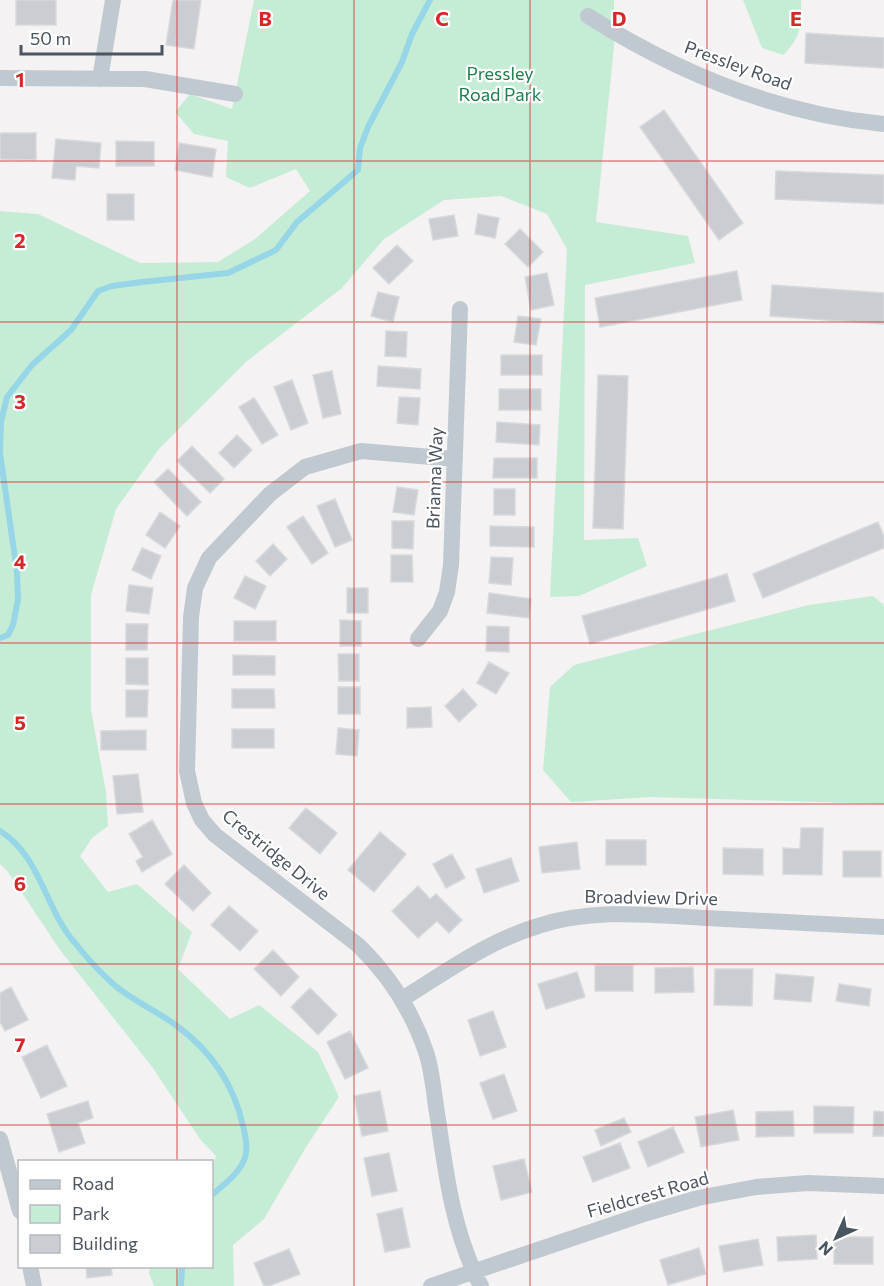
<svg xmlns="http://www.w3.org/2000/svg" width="884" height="1286" font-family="Commissioner,sans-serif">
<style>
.green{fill:#c5edd5}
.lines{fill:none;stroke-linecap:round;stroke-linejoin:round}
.stream{stroke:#96d6e7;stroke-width:6}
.building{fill:#cacdd1;stroke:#d7d9dd;stroke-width:1.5}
.minor{stroke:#c1c9d0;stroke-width:16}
.grid{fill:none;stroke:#d62828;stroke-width:1.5;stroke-opacity:0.55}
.labels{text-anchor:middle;stroke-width:4.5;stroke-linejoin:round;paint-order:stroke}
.street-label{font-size:18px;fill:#4b555f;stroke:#fff}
.park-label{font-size:18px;fill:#1f7d4e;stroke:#fff}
.grid-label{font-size:20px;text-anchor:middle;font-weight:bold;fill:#d62828;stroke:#fff;stroke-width:4.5;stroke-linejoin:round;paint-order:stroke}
</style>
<rect width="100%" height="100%" fill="#f4f2f2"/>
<!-- green -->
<path class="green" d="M254,0H614V47L596,222L688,236L695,263L585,285L584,540L638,538L647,566L579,596L550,597L567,249L547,214L501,196L444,200L384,239L342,288L247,361L159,449L116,509L91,595V710L106,792L108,826L92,838L80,856L108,892L137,884L192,932L178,969L230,1019L259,1005L318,1052L339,1097L306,1147L264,1219L233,1245L234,1286H154L149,1273L150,1267L212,1266V1167L216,1156L200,1139L153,1068L60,950L8,872L0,864V211L38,214L140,263L218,262L255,239L310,191L296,169L250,188L226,177L228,141L194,134L175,112L190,94L232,109Z
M743,0H801C802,25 801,38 783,55L762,48Z
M873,596L884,605V804L652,797L571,802L543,770L550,687L574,665L809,605Z"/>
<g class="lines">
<!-- stream -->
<path class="stream" d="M0,638L8,635L13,625L18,599L17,572L0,453L1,422L7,397L32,365L71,330L98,291L112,286L142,282L228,273L276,250L297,222L358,170L360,148L368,127L402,62L412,34L430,0
M0,831C40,855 45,909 75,943C86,957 99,971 112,983C131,1000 157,1011 177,1026C211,1051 234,1085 243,1126C246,1137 248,1148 245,1158C239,1174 224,1184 212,1195
M181,1286L182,1266"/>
</g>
<!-- building -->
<path class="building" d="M16,0H56V25H16Z
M173,0H201L194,49L166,45Z
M806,33L884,38V68L805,63Z
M664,110L743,223L719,240L640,127Z
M0,133H36V160L0,159Z
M56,139L101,143L99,168L76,166L75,180L52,178Z
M116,141L154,142V166H116Z
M179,143L216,149L212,177L175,170Z
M776,171L884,175V204L775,199Z
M107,194H134V220H107Z
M478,214L499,218L495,238L475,234Z
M454,215L458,236L433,240L429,219Z
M520,229L543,252L528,267L505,244Z
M397,245L413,261L389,284L373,268Z
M737,271L742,300L600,327L595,298Z
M547,273L554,305L531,310L525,277Z
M772,285L884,293V324L770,316Z
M378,292L399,297L393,322L371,316Z
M518,316L541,319L536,345L514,342Z
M386,331L407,332L406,357L385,356Z
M501,355H542V375H501Z
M378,366L421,369L420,389L377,386Z
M332,371L341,414L323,418L313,375Z
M598,375L628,376L623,529L593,528Z
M292,380L308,423L291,430L274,387Z
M499,389H541V410H499Z
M399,397L420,398L418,425L397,423Z
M254,398L278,435L262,444L239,407Z
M497,422L540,425L539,445L496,442Z
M237,435L252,450L234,468L219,453Z
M192,446L224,479L210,493L177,461Z
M494,458H537V478H493Z
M168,469L201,502L187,516L154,482Z
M397,487L418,490L414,515L393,512Z
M494,489H515V515H494Z
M335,499L352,540L335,547L317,506Z
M160,512L180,526L165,548L146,535Z
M303,516L328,553L312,564L287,527Z
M392,521H414L413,549L392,548Z
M878,522L884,537V548L763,598L753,574Z
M490,526L534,527V547L490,546Z
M273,544L287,559L270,576L256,561Z
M142,548L161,556L151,579L132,570Z
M391,555H412L413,582H391Z
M491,557L513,558L511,585L489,583Z
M727,574L735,601L590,644L582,616Z
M245,576L266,586L255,609L234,598Z
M129,585L153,588L149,614L126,611Z
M347,588H368V613H347Z
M489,593L531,599L529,618L487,613Z
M340,620L361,621V646H340Z
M234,621H276V641H234Z
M126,624H148L147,650H126Z
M487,626L509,627V652L486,651Z
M338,654H359V681H339Z
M233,655L275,656V675H233Z
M126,658H148V685L126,684Z
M489,662L509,673L496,694L477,683Z
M338,687H360V714H338Z
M232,689H274L275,708H232Z
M463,689L477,705L459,722L445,706Z
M126,690H148L147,717H126Z
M431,707L432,727L407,728V708Z
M338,728L359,730L357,756L336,754Z
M232,729H274V748H232Z
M146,730V750H101V731Z
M138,774L143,812L117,814L113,776Z
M306,808L337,833L320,854L289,828Z
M152,820L172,854L142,872L136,861L143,857L129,834Z
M801,828H823L822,875L783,874V848L800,849Z
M380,832L406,854L374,892L348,870Z
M606,840H646V865H606Z
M577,842L580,869L542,873L539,847Z
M723,848L763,849V875L723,874Z
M843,851H881V877H843Z
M452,854L465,878L446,888L433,864Z
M511,858L519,881L484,893L476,869Z
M184,865L211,893L193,911L165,884Z
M418,886L430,899L436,894L462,920L449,933L437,921L418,938L392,911Z
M229,906L258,931L240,951L211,925Z
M273,950L299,977L281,996L254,969Z
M595,965H633V991H595Z
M693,967L694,992L655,993V968Z
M715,969H753L752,1006L714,1005Z
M577,972L585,997L546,1009L538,984Z
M776,974L814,977L811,1002L774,999Z
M839,984L871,989L869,1006L836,1001Z
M11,987L28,1020L5,1031L0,1022V993Z
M310,988L337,1015L318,1035L291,1007Z
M493,1011L506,1047L480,1056L468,1020Z
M350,1031L368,1068L345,1079L327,1042Z
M47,1045L67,1086L41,1098L22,1057Z
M504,1074L517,1111L493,1119L480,1083Z
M380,1091L388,1131L362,1136L354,1096Z
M88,1101L93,1118L78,1123L85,1143L59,1152L47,1114Z
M814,1106L854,1107L853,1133H814Z
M733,1110L739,1140L701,1147L695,1117Z
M793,1111L794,1136L756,1137V1112Z
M874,1111L884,1112V1136H873Z
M624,1118L631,1132L601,1146L595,1130Z
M673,1127L684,1152L648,1167L638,1142Z
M620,1143L630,1168L593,1182L583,1157Z
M389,1153L397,1191L372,1196L364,1158Z
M524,1159L532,1192L501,1200L493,1166Z
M402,1208L410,1247L385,1252L377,1214Z
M816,1235L817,1259L778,1261L777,1237Z
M834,1237H873V1264H834Z
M758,1239L763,1265L724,1272L719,1246Z
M699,1248L706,1274L668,1285L660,1260Z
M289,1249L300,1274L269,1286H264L254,1263Z
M86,1266H111L112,1275L87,1278Z"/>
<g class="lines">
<!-- minor -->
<path class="minor" d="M588,16C678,73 778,114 884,124
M0,78L145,79L235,94
M100,79L113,0
M455,459L361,451L305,467L270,494L209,558L195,588L191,617L187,771L194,803L202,820L215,835L358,945C389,975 412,1011 426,1052C433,1073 434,1097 438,1119C446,1176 454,1235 481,1286
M418,639L440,611L447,592L451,565L460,309
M402,999C446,972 488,941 538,926C593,908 650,915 706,918C765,921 825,924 884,927
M0,1139L20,1211
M30,1266L34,1286
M431,1286L647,1213L698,1198L756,1187L808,1183L884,1186"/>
</g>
<!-- grid -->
<path class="grid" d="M177,0V1162M354,0V1286M530,0V1286M707,0V1286M0,161H884M0,322H884M0,482H884M0,643H884M0,804H884M0,964H884M0,1125H884M177,1266V1286"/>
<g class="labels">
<!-- street labels -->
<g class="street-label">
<text transform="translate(738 66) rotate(20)" y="6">Pressley Road</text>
<text transform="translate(435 478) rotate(-88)" y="6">Brianna Way</text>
<text transform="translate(276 855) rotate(39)" y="6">Crestridge Drive</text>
<text transform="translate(651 898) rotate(1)" y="6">Broadview Drive</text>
<text transform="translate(648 1195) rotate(-16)" y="6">Fieldcrest Road</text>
</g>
<!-- park labels -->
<g class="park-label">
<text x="500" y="80">Pressley<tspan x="500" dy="21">Road Park</tspan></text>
</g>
</g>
<g class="grid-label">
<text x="265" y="26">B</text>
<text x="442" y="26">C</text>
<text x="619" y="26">D</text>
<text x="796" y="26">E</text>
<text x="20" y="87">1</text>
<text x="20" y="248">2</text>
<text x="20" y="409">3</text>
<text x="20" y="569">4</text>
<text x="20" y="730">5</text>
<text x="20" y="891">6</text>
<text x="20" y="1052">7</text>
</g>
<!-- legend -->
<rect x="18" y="1160" width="195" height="108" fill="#ffffff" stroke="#b7bbbf" stroke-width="1.5"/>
<rect x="30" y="1180" width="30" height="9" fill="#c1c9d0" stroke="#b7bbbf" stroke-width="1.5"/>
<text x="72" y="1190" font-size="18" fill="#4b555f">Road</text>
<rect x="30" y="1205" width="30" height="18" fill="#c5edd5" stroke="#b7bbbf" stroke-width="1.5"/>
<text x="72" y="1220" font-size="18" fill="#4b555f">Park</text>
<rect x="30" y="1235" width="30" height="18" fill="#cacdd1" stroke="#b7bbbf" stroke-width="1.5"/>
<text x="72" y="1250" font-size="18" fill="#4b555f">Building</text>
<!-- north arrow -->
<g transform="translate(836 1238) rotate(225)" stroke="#ffffff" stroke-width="4.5" paint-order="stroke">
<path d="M0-4.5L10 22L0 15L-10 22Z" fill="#4b555f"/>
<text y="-9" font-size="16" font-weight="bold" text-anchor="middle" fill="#4b555f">N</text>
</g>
<!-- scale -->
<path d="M21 45v9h141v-9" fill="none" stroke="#4b555f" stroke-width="3"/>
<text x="30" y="45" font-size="18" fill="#4b555f" stroke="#ffffff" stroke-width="4.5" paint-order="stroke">50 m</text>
</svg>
